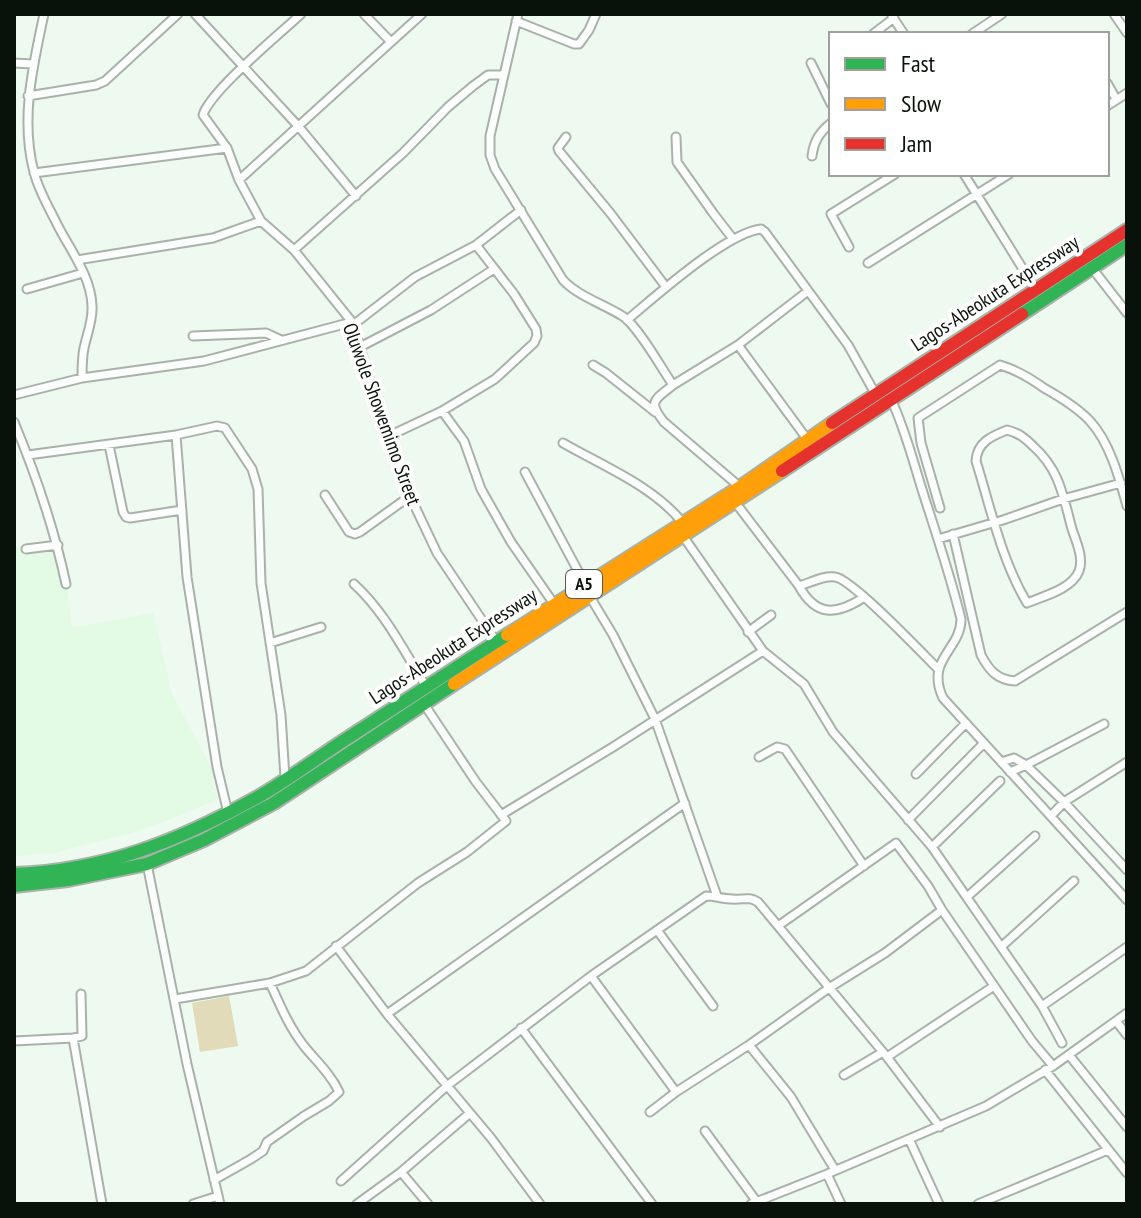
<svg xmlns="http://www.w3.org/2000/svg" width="1141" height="1218" font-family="'PT Sans Narrow',sans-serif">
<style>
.built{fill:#e3fae5}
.green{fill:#e1dbb9}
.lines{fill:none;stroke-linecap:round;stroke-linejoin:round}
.street-casing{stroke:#a8b2a9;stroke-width:11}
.fast-casing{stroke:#a8b2a9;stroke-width:16}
.slow-casing{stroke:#a8b2a9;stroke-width:16}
.jam-casing{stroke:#a8b2a9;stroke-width:16}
.street{stroke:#fcfefd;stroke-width:7}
.fast{stroke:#30b455;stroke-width:12}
.slow{stroke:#ff9f0a;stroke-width:12}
.jam{stroke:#e5322d;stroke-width:12}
.labels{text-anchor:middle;stroke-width:8;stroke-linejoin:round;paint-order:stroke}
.shield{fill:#fff;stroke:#535954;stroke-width:2}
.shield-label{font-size:18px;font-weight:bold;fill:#09120a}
.street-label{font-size:20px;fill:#09120a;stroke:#fff}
</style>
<rect width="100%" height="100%" fill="#eef9ef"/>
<!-- built -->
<path class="built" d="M62,544L72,628L153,613L172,694L216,777L211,779L218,799L171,819L132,833L53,853L14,856V547Z"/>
<!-- green -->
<path class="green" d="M229,996L238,1046L200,1052L192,1003Z"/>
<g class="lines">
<!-- street casing -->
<g class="street-casing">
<path id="street" d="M44,14C33,66 20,119 34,172C38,189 48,206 56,222C69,249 91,275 92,306C93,320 87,334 84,348C82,358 82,368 82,378
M195,14L299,127L356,196
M301,14C280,34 210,91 203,115L227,148L239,180L261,221L294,250L352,322L382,418L410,496L437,553L496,641
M364,14L391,42
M518,14L490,136V155L495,169L563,280C579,297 604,304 624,317C639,328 662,369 673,385C655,400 647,401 664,422L740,487
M1114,14L1127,33
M892,16L904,34
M516,21L574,44H579L589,30L596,14
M873,34L894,18
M972,34L1002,14
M14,63L33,64
M811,63L831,104
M1107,83L1116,99
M28,96L96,85L105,81L178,14
M1107,106L1127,93
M566,137L558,148L559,151L611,214L666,287
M676,137L677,162L713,213L733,239
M812,156C814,141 819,133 831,123
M34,173L227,148
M964,174L1036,290
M239,180L422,14
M849,247L831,214L895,174
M294,250L403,153L448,107L473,86L488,75H503
M77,260L213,238L261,221
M868,263L1009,174
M1092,268L1127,313
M27,289L83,273
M627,320C656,296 726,233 761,229L765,232L848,345L876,395
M353,325L415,277L476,245L521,210
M193,336L266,333L281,340
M738,345L807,439
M360,347L431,310L494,269
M593,365L606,373L655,412
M673,385L738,345L808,291
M14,395L82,378L204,361L352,322
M891,399C906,431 914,465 925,499C938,539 951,578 961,619C961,650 925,659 943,698L1127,900
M442,411L464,441L481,489L511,542L554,604
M14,422C36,475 54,528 66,584
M1007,430C1019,433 1025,438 1033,446C1060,470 1063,496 1072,529C1076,541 1084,558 1079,571C1072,589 1044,596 1027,603C1001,559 991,509 976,461C977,442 992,436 1007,430Z
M176,435L187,577L217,767L228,813
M389,436L442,411L495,379L534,343L537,336L536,329L514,294L476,245
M563,443C603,466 653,486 682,522
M109,445L123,512L126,517L130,518L182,510
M28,455L176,435L217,426L225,428L252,469L258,489L261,583L281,715L285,778
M525,472L585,584
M325,495L349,532L355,534L360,532L410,496
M735,502L799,586C810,583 824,575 835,577C852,579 922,653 938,669
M940,508L921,443L918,418L1000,365C1017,370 1030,378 1044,388C1060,397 1077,407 1090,421C1110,443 1119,477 1127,506
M953,534L981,655C989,670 997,680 1015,681L1127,612
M683,536L763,651L804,684L833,732L932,847
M938,539L1003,520L1063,499L1121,483
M26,549L58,545
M354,584C385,612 405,653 427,688
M799,586C816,617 836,615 863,598
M589,595L613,635L655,719L717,896
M748,632L771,615
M270,643L321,627
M759,757L777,747L785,749L864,866
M1001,762L1014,758L1026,765L1064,802L1127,870
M1010,772L1026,765L1104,724
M916,774L966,723
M1000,781L932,847L1042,1006L1127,947
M501,815L613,747L763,651
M1051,816L1064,802L1127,762
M908,820L984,743
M147,864L187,1064L220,1204
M967,897L1035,836
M778,926L896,843L928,886L942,910L1032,1041L1053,1066
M657,930L713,1006
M336,946L387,1014L491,1138L540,1204
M1001,947L1074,881
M591,976L676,1092
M175,999L270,983L306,971L418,883L467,852L506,821L476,782L424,704
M1042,1006L1062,1043
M387,1014L685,803
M1116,1021L1127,1035
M521,1028L652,1204
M73,1038L102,1204
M14,1041L73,1038L82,1036L81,994
M749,1045L791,1097L835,1170
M1069,1055L1127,1127
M887,1057L994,986
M1045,1070L1127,1173
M844,1075L883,1052
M650,1112L676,1092L749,1045L829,988L885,953L942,910
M705,1131L757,1202
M909,1139L939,1204
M401,1172L428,1204
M827,1174L841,1204
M214,1180L251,1159L263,1151L267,1142L304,1116L329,1101L339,1092C331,1074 316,1061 304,1046C289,1027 280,1005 270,983
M341,1181L448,1085L591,976L706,896C715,896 723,899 732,899C743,900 749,896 758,902L887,1057L940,1127
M193,1204L218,1196
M357,1204L401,1172L470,1113
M751,1204L827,1174L986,1106L1053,1066L1127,1013
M978,1204L1108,1150"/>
</g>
<!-- fast casing -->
<g class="fast-casing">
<path id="fast" d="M1022,314L1127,245
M14,874C103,871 179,841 256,798C286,781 314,760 343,741C397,706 452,670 507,635
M14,886L68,880L147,864L204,840L274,803L454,684"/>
</g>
<!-- slow casing -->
<g class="slow-casing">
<path id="slow" d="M507,635L740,487L832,423
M454,684L782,471"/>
</g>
<!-- jam casing -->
<g class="jam-casing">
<path id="jam" d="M832,423L1127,230
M782,471L1022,314"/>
</g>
<!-- street -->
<use href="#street" class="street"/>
<!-- fast -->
<use href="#fast" class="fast"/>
<!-- slow -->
<use href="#slow" class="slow"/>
<!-- jam -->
<use href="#jam" class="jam"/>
</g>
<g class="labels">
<!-- shield labels -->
<rect class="shield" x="566" y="570" width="36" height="28" rx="6"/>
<g class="shield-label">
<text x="584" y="590">A5</text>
</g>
<!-- street labels -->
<g class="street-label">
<text transform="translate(995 293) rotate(-33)" y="7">Lagos-Abeokuta Expressway</text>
<text transform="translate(382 414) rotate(70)" y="7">Oluwole Showemimo Street</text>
<text transform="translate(453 646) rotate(-33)" y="7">Lagos-Abeokuta Expressway</text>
</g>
</g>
<!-- border -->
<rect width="1141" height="1218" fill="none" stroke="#09120a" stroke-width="32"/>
<!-- legend -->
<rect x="829" y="32" width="280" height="144" fill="#ffffff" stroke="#9da09d" stroke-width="2"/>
<rect x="845" y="58" width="40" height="12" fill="#30b455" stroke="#9da09d" stroke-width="2"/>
<text x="901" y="72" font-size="24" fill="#09120a">Fast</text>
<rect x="845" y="98" width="40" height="12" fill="#ff9f0a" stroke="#9da09d" stroke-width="2"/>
<text x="901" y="112" font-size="24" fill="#09120a">Slow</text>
<rect x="845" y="138" width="40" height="12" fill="#e5322d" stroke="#9da09d" stroke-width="2"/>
<text x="901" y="152" font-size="24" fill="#09120a">Jam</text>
</svg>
